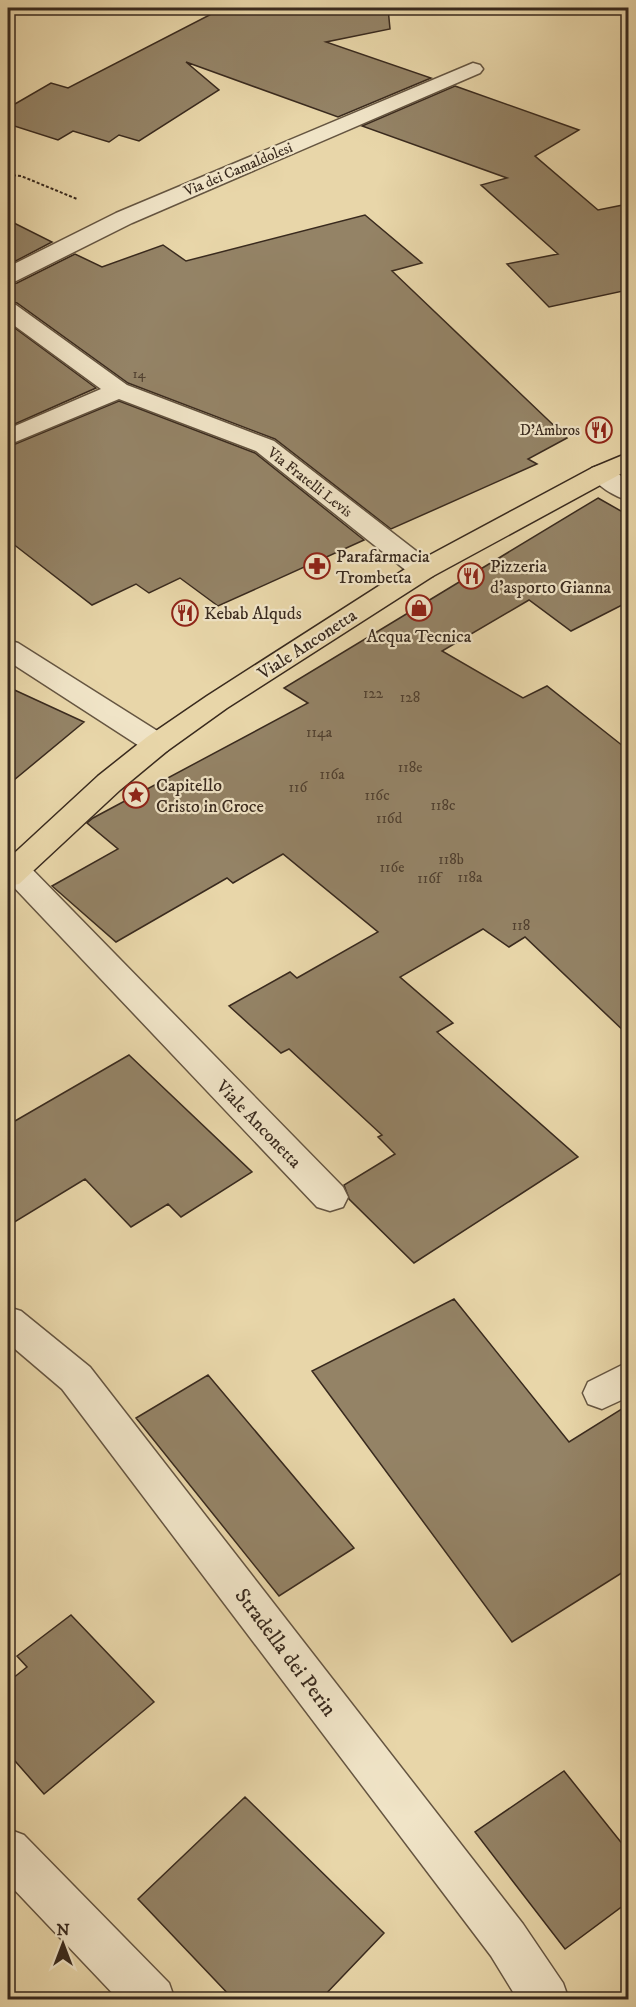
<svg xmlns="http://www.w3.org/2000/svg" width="636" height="2007" font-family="'IM FELL DW Pica',serif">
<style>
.building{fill:#948366;stroke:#392a1e;stroke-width:1.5}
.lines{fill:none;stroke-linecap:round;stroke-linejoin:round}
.minor-casing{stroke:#655541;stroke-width:3}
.major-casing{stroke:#392a1e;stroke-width:3}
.path{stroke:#392a1e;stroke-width:2;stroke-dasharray:3 2;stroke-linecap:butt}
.minor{fill:#f0e4c7;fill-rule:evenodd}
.major{fill:#e8d6a9;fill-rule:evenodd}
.labels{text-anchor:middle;stroke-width:4.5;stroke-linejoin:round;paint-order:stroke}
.far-number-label{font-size:14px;fill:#504030}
.far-street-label{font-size:15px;fill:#392a1e;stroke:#f0e4c7}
.far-poi-label{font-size:15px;fill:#392a1e;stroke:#f0e4c7;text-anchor:end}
.number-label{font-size:15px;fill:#504030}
.poi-label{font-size:18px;fill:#392a1e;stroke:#f0e4c7;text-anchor:start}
.street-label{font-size:18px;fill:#392a1e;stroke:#f0e4c7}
.near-street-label{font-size:21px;fill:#392a1e;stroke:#f0e4c7}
</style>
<rect width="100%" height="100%" fill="#e8d6a9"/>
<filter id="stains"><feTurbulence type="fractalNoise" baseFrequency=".00333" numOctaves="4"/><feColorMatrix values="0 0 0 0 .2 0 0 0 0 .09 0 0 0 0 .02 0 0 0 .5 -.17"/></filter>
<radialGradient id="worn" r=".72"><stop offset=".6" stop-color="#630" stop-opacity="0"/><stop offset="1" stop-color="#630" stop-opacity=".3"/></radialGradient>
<!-- building -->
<path class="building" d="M223,8H388L390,29L326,42L431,78L338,117L186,62L219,90L139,141L119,135L109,142L73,131L58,140L8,124V108L51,83L68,88Z
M455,86L579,130L535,156L598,210L628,204V290L549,307L507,264L558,254L481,185L507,178L362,126Z
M365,215L422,263L392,271L567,438L528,459L537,464L391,529L275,439L128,383L17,303L8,301V285L17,283L75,254L102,267L163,245L186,261Z
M8,220L52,242L8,265Z
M8,323L96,388L8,427Z
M119,401L255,453L364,540L218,606L180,578L149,593L136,584L92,605L8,540V447Z
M598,498L628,515V602L571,631L529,600L442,651L523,698L547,686L628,750V1035L525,937L509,947L483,929L400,977L453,1023L437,1032L578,1157L414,1263L349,1199L344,1185L395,1154L378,1137L382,1135L289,1049L281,1053L229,1006L290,972L297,978L378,932L283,854L233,883L227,878L116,942L52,886L118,849L87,823L93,818L308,703L284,688Z
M8,687L84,722L8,785Z
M129,1055L252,1172L181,1217L168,1204L131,1227L85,1179L8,1226V1125Z
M454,1299L569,1442L628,1405V1569L512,1642L312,1371Z
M208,1375L354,1548L279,1596L136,1418Z
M71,1615L154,1702L44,1794L8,1753V1682L27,1667L17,1656Z
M564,1771L628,1851V1902L565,1949L475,1832Z
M245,1797L384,1933L320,2000H234L138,1899Z"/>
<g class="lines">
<!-- minor casing -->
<g class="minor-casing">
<path id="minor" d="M473,63L480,65L483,69L480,73L132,223L16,281L8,283V267L116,213Z
M8,303L16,305L127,385L274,441L433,564L436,570L433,576L423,578L413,576L256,451L119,399L8,445V429L101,389L8,321Z
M601,465L610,468L628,481V500C615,497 596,485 588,473L592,468Z
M8,640L18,643L167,737L172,744L167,751L157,753L147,751L8,661Z
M14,858L25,862L343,1187L348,1197L343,1207L330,1211L317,1207L8,881V860Z
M8,1307L21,1311L90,1367L523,1924L563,1983L569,2000H518L491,1956L62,1389L8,1343Z
M628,1362V1397L602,1409L588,1404L583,1393L588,1382Z
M8,1829L24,1835L169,1983L175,2000H119L8,1883Z"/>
</g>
<!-- major casing -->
<g class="major-casing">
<path id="major" d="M628,453V470L433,576L227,708L167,751L120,790L19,884L8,886V859L98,776L147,737L207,696L413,564L592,468Z"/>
</g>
<!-- path -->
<path class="path" d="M8,175L21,176L77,199"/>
<!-- minor -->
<use href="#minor" class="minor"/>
<!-- major -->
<use href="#major" class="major"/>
</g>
<!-- icons -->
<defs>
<g id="restaurant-ring" transform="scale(1.35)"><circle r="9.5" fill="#f0e4c7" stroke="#8f2418" stroke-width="1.5"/><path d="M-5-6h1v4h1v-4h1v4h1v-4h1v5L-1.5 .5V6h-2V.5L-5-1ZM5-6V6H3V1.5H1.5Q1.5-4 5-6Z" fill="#8f2418"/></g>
<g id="pharmacy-ring" transform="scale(1.35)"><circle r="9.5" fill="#f0e4c7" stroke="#8f2418" stroke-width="1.5"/><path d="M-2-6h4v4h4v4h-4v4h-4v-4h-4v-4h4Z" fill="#8f2418"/></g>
<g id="shop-ring" transform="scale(1.35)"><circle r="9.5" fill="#f0e4c7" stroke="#8f2418" stroke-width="1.5"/><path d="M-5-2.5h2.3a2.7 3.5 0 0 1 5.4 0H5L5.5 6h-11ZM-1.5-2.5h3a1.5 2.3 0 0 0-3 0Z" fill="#8f2418"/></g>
<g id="sight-ring" transform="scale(1.35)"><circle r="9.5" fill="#f0e4c7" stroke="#8f2418" stroke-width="1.5"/><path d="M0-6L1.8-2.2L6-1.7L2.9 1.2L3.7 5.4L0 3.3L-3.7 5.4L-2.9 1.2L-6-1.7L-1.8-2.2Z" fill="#8f2418"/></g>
</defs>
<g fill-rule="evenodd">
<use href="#restaurant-ring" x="599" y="430"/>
<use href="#pharmacy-ring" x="317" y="566"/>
<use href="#restaurant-ring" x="471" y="576"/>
<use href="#shop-ring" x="419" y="608"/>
<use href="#restaurant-ring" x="185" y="613"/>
<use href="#sight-ring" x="136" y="795"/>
</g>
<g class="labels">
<!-- far-number labels -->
<g class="far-number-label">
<text x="139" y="378">14</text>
</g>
<!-- far-street labels -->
<g class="far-street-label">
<text transform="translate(238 169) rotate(-23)" y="5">Via dei Camaldolesi</text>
<text transform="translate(310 482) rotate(38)" y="5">Via Fratelli Levis</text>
</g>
<!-- far-poi labels -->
<g class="far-poi-label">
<text x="580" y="435">D'Ambros</text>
</g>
<!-- number labels -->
<g class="number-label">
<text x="373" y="698">122</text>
<text x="410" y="702">128</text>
<text x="319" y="737">114a</text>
<text x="410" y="772">118e</text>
<text x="332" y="779">116a</text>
<text x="298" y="792">116</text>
<text x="377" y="800">116c</text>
<text x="443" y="810">118c</text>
<text x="389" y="823">116d</text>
<text x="451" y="864">118b</text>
<text x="392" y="872">116e</text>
<text x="470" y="882">118a</text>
<text x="429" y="883">116f</text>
<text x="521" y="930">118</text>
</g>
<!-- poi labels -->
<g class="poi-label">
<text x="336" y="562">Parafarmacia<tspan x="336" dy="21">Trombetta</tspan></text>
<text x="490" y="572">Pizzeria<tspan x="490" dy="21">d'asporto Gianna</tspan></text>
<text x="204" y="619">Kebab Alquds</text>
<text x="419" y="642" text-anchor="middle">Acqua Tecnica</text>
<text x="156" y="791">Capitello<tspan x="156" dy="21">Cristo in Croce</tspan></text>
</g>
<!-- street labels -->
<g class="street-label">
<text transform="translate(307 644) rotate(-33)" y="6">Viale Anconetta</text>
<text transform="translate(259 1124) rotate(46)" y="6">Viale Anconetta</text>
</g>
<!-- near-street labels -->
<g class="near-street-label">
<text transform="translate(286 1652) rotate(53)" y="7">Stradella dei Perin</text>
</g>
</g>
<!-- margin -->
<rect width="636" height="2007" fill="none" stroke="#e8d6a9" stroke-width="30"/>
<rect x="9" y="9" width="618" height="1989" fill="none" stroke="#392a1e" stroke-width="3"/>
<rect x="15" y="15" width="606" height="1977" fill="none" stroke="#392a1e" stroke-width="1.5"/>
<!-- north arrow -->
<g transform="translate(63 1944)" stroke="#f0e4c7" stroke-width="4.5" paint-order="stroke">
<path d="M0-4.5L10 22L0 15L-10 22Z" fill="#392a1e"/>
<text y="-9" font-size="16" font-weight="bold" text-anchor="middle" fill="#392a1e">N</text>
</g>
<rect width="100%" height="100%" filter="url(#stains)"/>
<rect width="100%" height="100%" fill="url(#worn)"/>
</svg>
